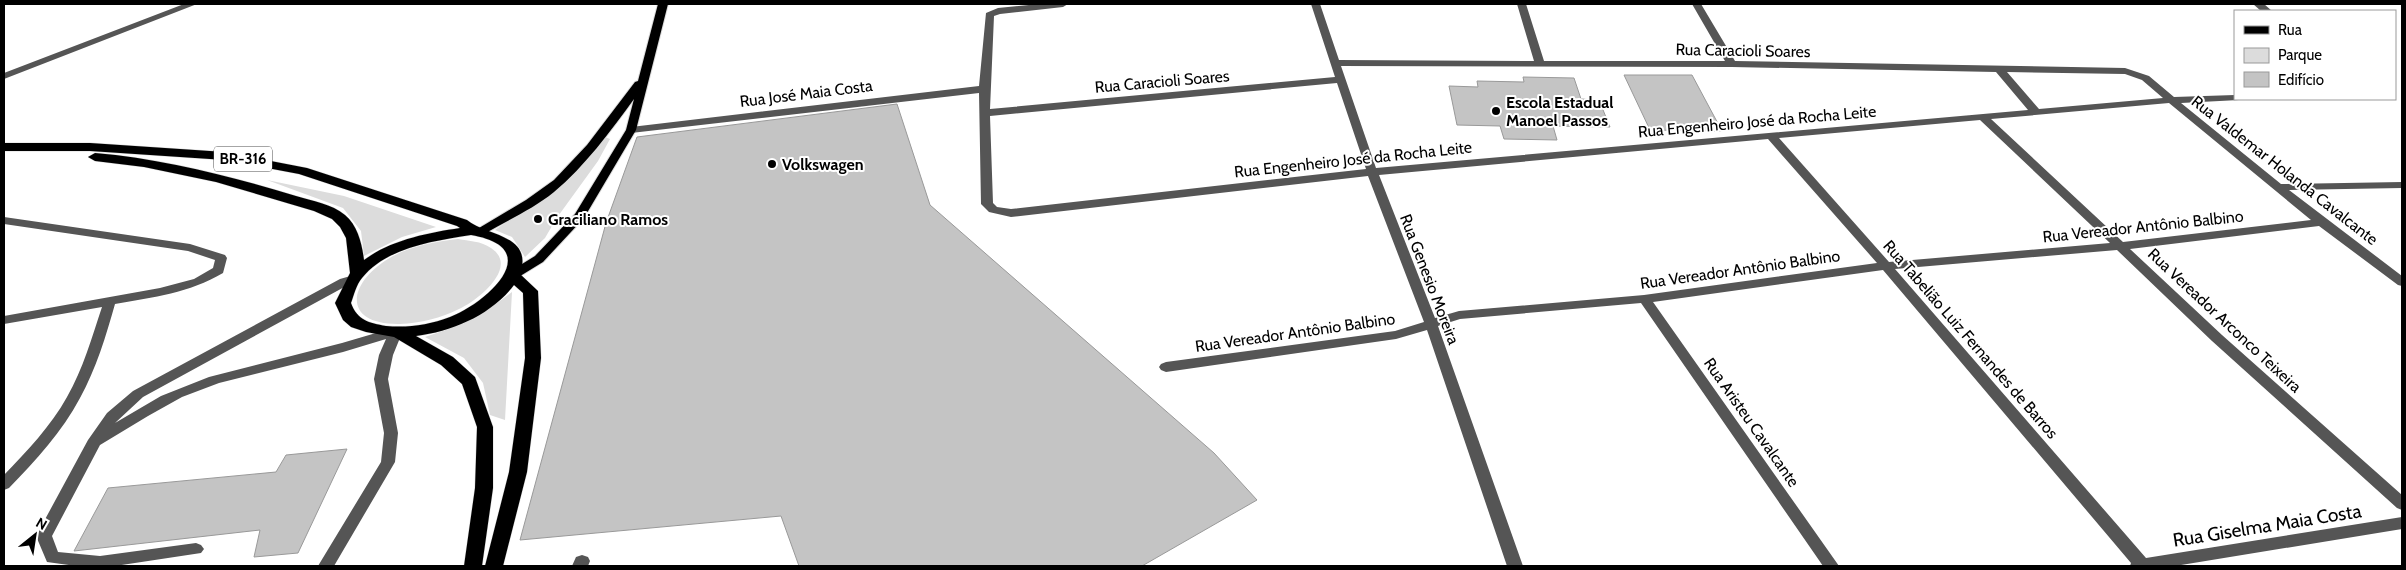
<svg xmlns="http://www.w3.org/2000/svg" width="2406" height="570" font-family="Cabin,sans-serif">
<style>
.green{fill:#dcdcdc}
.building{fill:#c4c4c4;stroke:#999}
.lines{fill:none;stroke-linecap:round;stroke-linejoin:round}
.major-casing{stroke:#dbdbdb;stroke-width:2}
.highway-casing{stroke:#dbdbdb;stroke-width:1}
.minor{fill:#555;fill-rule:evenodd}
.major{fill:#000;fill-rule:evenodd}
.highway{fill:#000;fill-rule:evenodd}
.poi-dot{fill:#000;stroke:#fff;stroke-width:2}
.labels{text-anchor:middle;stroke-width:4;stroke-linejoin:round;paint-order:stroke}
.shield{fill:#fff;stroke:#4c4c4c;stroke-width:1}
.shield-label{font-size:15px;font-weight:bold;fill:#000}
.street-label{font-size:16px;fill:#000;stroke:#fff}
.poi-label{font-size:16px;font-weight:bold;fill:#000;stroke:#fff;text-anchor:start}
.near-street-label{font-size:19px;fill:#000;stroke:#fff}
</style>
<rect width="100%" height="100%" fill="#fff"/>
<!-- green -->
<path class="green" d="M605,137L610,139L598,161L556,219L545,238L525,257L512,237L495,230L569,178Z
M267,180L344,196L436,227L402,237L364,256L361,231L343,208Z
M458,239C469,241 481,241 491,248C520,267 477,301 459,309C441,318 421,323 400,324C342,325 347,284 388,259C409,246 434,242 458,239Z
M512,292L505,420L490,415L483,383L464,358L425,337C458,327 485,313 512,292Z"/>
<!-- building -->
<path class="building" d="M1624,75H1692L1722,131L1650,130Z
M1523,77L1574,78L1581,99L1599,100L1610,127L1553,126L1557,140L1504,139L1500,126L1457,125L1449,86L1478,87L1477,81L1524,82Z
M897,104L930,205L1214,453L1257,500L1142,566H799L781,516L520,540L606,223L637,137Z
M347,449L298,553L254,557L260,530L74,551L108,488L276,472L286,455Z"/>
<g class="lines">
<!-- major casing -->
<g class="major-casing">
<path id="major" d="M658,4H668L636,130L584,218L543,262L517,278H509L507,275L509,272L535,256L575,214L626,130L634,99C610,132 585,166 554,192C533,209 508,220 484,234H476L474,231L526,200L554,180L587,145L635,82L638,81Z"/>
</g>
<!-- highway casing -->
<g class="highway-casing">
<path id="highway" d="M4,143H90L225,152L307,168L467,220C485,236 534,234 520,274L538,291L541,358L527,472L503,566H485L509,472L525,358L523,293L514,285C491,315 453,331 416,336L453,357L475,377L493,427V488L482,566H464L475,488L477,427L462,384L441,365L394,337L366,332L351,327L343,320L335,303L350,273L346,238L340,227L332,219L314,211L216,182L144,167L95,161L88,157L95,153C164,159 230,176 296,196C312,201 332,204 345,215C358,226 362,244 364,260C391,240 427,233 460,228L457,226L299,174L225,160L90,151H4ZM471,235C547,248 488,302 450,317C429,325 408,328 386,326C369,323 357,320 351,303C354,295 356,285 362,278C387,247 434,241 471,235Z"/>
</g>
<!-- minor -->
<path class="minor" d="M184,4H197L4,79V73Z
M1039,4H1068L1063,7L1000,14L994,16L990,109L1335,77L1311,4H1320L1339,60L1534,61L1517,4H1526L1544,61H1725L1692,4H1701L1735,61L2125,68L2149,76L2174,97L2235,95V99H2240L2239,100L2181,103L2281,184L2402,182V188L2289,190L2402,276V286L2398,285L2319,226L2130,249L2222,335L2402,495V510L2397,508L2212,341L2117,250L1895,269L2146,558L2402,517V529L2175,566H2130L2131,563L1883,270L1653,302L1839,566H1823L1641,303L1460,319L1438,326L1523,566H1507L1427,330L1396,339L1166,372L1161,370L1159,367L1161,364L1166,362L1395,331L1424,322L1368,176L1011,217L989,212L981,204L979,93L631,133L626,130L631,127L979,86L986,13L998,8ZM1341,66L1732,67L1996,72L2028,110L1376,168ZM2007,72L2125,74L2142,80L2163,98L2039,109ZM1337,83L1366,169L1011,209L997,207L993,203L990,116ZM2169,103L2311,220L2123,242L1991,119ZM1980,120L2110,243L1889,262L1779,138ZM1768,139L1877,263L1644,295L1459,311L1435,318L1379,175Z
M2253,4H2264L2272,11H2261Z
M4,217L190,244L225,255L227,258L223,273C189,293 154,297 115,304C106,336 96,369 80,398C62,432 36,460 9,488L4,490V475C27,451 51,426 67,397C83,369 92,337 102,307L4,324V316L160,288L194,279L213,268L215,260L188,251L4,224Z
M354,275L360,279L358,282L348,285L143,397L115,423L161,396L209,377L342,343L393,328L400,330L402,333L393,355L388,379L398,433L395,462L334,566H318L381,462L384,433L374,379L379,355L386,339L343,352L219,383L182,397L148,416L100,445L52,536L58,552L100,556L196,543L201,545L204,549L201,553L115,566H76L47,562L36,536L88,440L107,413L133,391L340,279Z
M582,555L588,557L590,561L588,566H572L576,557Z"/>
<!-- major -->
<use href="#major" class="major"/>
<!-- highway -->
<use href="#highway" class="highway"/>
</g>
<!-- markers -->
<g class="poi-dot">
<circle cx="1496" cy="111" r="5"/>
<circle cx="772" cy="164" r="5"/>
<circle cx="538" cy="219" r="5"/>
</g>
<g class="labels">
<!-- shield labels -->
<rect class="shield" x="214" y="146.5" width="58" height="25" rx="4"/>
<g class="shield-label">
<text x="243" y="164">BR-316</text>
</g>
<!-- street labels -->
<g class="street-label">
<text transform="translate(1743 50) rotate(1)" y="6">Rua Caracioli Soares</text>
<text transform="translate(1162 81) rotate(-5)" y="6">Rua Caracioli Soares</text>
<text transform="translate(806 93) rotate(-7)" y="6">Rua José Maia Costa</text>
<text transform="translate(1757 121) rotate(-5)" y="6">Rua Engenheiro José da Rocha Leite</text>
<text transform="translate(1353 159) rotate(-6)" y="6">Rua Engenheiro José da Rocha Leite</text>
<text transform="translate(2285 170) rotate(38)" y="6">Rua Valdemar Holanda Cavalcante</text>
<text transform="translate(2143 226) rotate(-6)" y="6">Rua Vereador Antônio Balbino</text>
<text transform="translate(1740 269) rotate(-8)" y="6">Rua Vereador Antônio Balbino</text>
<text transform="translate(1430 279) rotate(69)" y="6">Rua Genesio Moreira</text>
<text transform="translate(2225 320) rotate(43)" y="6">Rua Vereador Arconco Teixeira</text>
<text transform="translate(1295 332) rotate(-8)" y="6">Rua Vereador Antônio Balbino</text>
<text transform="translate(1971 339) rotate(49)" y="6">Rua Tabelião Luiz Fernandes de Barros</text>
<text transform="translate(1752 422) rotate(55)" y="6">Rua Aristeu Cavalcante</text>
</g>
<!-- poi labels -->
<g class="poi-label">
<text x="1506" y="108">Escola Estadual<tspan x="1506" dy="18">Manoel Passos</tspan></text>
<text x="782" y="170">Volkswagen</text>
<text x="548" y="225">Graciliano Ramos</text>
</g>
<!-- near-street labels -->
<g class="near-street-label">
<text transform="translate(2267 525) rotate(-9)" y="7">Rua Giselma Maia Costa</text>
</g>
</g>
<!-- border -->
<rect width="2406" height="570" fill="none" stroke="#000000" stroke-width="10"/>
<!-- legend -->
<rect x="2234" y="10" width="162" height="90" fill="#ffffff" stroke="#999999"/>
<rect x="2244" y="26" width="25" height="8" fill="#000000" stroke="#999999"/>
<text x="2278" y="35" font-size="15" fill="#000000">Rua</text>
<rect x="2244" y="48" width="25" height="15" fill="#dcdcdc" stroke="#999999"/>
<text x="2278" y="60" font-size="15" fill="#000000">Parque</text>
<rect x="2244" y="72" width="25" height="15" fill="#c4c4c4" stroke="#999999"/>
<text x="2278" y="85" font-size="15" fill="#000000">Edifício</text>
<!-- north arrow -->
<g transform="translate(35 535) rotate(30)" stroke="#ffffff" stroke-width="4" paint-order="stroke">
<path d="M0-4L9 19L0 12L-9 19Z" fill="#000000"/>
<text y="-8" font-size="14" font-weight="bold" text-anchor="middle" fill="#000000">N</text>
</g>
</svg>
